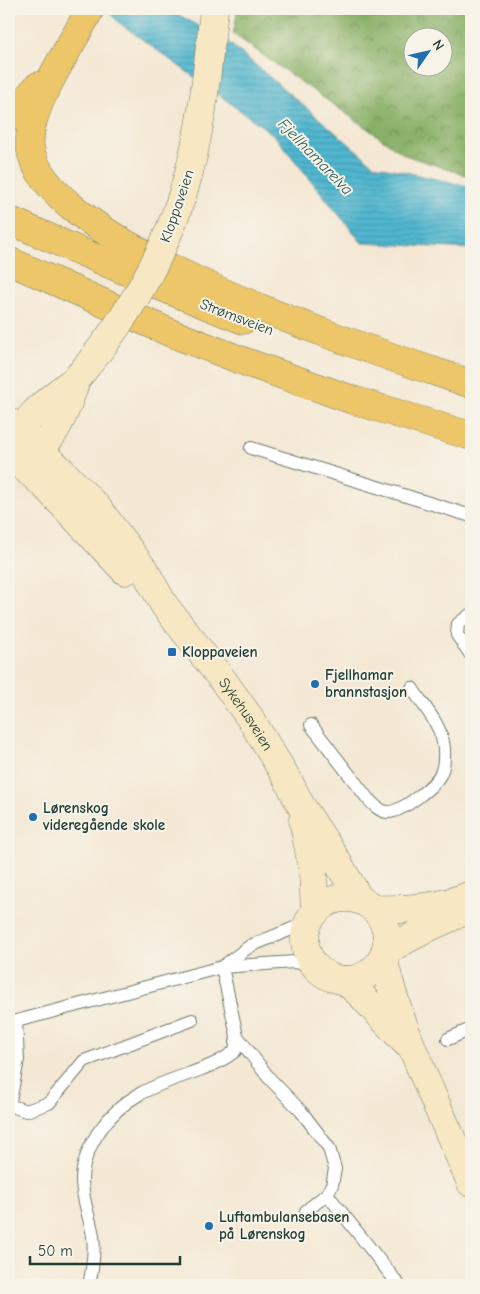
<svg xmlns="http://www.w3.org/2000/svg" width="480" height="1294" font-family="'Comic Neue',sans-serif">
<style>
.forest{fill:url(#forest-crowns);stroke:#54764d;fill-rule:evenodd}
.water{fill:url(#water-rules);stroke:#387a82}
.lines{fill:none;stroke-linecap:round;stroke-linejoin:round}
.lane-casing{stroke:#6a796c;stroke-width:14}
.secondary-casing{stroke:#6a796c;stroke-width:29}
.highway-casing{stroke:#6a796c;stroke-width:29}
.lane{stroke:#fff;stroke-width:12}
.secondary{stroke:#f7e8c3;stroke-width:28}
.highway{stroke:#ecc669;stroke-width:28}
.secondary-bridge-casing{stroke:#6a796c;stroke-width:29;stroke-linecap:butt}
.secondary-bridge{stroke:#f7e8c3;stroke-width:28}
.poi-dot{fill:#1f6fb2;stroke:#f7f3e8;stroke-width:2}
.labels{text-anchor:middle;stroke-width:4;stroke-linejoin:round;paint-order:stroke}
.street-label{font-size:15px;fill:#1f3d34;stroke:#f7f3e8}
.poi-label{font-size:15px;font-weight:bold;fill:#1f3d34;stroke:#f7f3e8;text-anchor:start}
.water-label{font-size:16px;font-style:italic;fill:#2c5c5b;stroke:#f7f3e8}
</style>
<defs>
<pattern id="forest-crowns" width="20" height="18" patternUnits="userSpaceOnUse" patternTransform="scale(1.25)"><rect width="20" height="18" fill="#89b066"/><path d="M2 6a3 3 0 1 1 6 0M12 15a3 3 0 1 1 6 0" fill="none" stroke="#6f9055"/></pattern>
<pattern id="water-rules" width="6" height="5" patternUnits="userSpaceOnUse" patternTransform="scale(1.25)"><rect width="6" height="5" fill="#51b7d0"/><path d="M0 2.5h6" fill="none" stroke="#4396aa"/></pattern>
</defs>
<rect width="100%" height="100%" fill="#f7f3e8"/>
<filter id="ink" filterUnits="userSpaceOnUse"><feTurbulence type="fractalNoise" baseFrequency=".02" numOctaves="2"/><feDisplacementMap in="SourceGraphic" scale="10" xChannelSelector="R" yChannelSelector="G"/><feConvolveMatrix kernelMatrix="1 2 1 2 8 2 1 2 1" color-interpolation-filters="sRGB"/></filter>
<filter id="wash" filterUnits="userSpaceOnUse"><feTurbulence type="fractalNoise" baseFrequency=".0096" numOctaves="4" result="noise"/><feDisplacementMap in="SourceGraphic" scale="20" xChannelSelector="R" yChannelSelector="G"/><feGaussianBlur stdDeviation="1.12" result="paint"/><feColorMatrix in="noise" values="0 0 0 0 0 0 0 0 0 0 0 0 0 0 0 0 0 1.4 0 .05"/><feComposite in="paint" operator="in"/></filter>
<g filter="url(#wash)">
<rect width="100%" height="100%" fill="#f4e8d4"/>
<!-- forest -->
<path class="forest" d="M238,9H471V177L405,155L233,34ZM412,38H442V68H412Z"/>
<!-- water -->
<path class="water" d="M105,9H168L228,42L374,165L471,187V249L362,243L274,135L121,24Z"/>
</g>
<g filter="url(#ink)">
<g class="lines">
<!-- lane casing -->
<g class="lane-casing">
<path id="lane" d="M251,448L471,516
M471,614L458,624L457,635L471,655
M311,725L368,799C373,804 379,811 387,812C400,814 436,785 441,773C445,764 445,747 442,738C437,720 422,704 412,688
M222,967L237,1036L269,1078L301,1111L329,1148L335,1169L332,1185L327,1194L306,1211
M222,967L250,946L309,922
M9,1023L222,967L294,962L315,965
M448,1039L471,1029
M9,1105L26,1111L49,1103L84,1061L192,1020
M9,1106L18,1060L16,1021
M327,1194L399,1285
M89,1285C92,1273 95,1249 93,1236C90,1217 82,1200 82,1180C82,1163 90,1144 100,1130C124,1096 153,1086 191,1073C209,1066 220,1063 235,1051L237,1036"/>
</g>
<!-- secondary casing -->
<g class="secondary-casing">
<g id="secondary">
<path d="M182,196C202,134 207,73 214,9"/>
<path id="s1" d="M9,422L62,471L97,507L145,571L164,605L222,679L250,718L288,780L300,804L329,848L360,900"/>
<path d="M16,449C16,420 56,394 77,378"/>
<path d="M9,454L45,486L125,571"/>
<path d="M25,458C54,449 68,404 77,378"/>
<path d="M303,820L313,871L315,913"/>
<circle cx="346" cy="939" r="41"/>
<path d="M374,909C408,910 439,908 471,895"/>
<path d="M385,951L432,926L465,911"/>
<path d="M383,957C401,1036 440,1109 471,1183"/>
<path d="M344,980L360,994L406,1043"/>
</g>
</g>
<!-- highway casing -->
<g class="highway-casing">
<path id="highway" d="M90,9C73,45 26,107 30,146C42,248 382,353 471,384
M9,118L38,86
M9,220L164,288L243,320
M9,261L171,333L251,364L353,400L471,436"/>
</g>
<!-- lane -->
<use href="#lane" class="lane"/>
<!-- secondary -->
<use href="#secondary" class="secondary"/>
<!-- highway -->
<use href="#highway" class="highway"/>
<!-- secondary-bridge casing -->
<g class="secondary-bridge-casing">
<path id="secondary-bridge" d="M77,378C123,324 160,265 182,196"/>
</g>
<!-- secondary-bridge -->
<use href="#secondary-bridge" class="secondary-bridge"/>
</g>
</g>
<!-- markers -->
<g class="poi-dot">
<rect x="167" y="647" width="10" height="10" rx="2.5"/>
<circle cx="315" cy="684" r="5"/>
<circle cx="33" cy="817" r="5"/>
<circle cx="209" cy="1226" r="5"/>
</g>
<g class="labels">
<!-- street labels -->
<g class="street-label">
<text transform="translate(177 206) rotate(-71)" y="5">Kloppaveien</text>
<text transform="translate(237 317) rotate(21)" y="5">Strømsveien</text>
<text dy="5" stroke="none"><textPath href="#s1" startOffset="378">Sykehusveien</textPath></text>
</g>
<!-- poi labels -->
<g class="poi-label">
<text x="182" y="657">Kloppaveien</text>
<text x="325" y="680">Fjellhamar<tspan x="325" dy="17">brannstasjon</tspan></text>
<text x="43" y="813">Lørenskog<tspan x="43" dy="17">videregående skole</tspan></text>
<text x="219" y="1222">Luftambulansebasen<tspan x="219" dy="17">på Lørenskog</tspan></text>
</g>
<!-- water labels -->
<g class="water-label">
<text transform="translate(316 156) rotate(46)" y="6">Fjellhamarelva</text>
</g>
</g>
<!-- margin -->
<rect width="480" height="1294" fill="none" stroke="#f7f3e8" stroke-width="30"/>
<!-- north arrow -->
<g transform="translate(428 52) rotate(56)"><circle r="24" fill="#f7f3e8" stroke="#a1aaa0"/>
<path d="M0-4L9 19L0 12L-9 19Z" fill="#1f6fb2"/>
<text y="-8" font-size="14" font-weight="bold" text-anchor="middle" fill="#1f3d34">N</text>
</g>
<!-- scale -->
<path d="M30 1256v8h150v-8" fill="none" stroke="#1f3d34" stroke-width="2.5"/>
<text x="38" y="1256" font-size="15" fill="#1f3d34" stroke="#f7f3e8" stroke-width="4" paint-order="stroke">50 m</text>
</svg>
